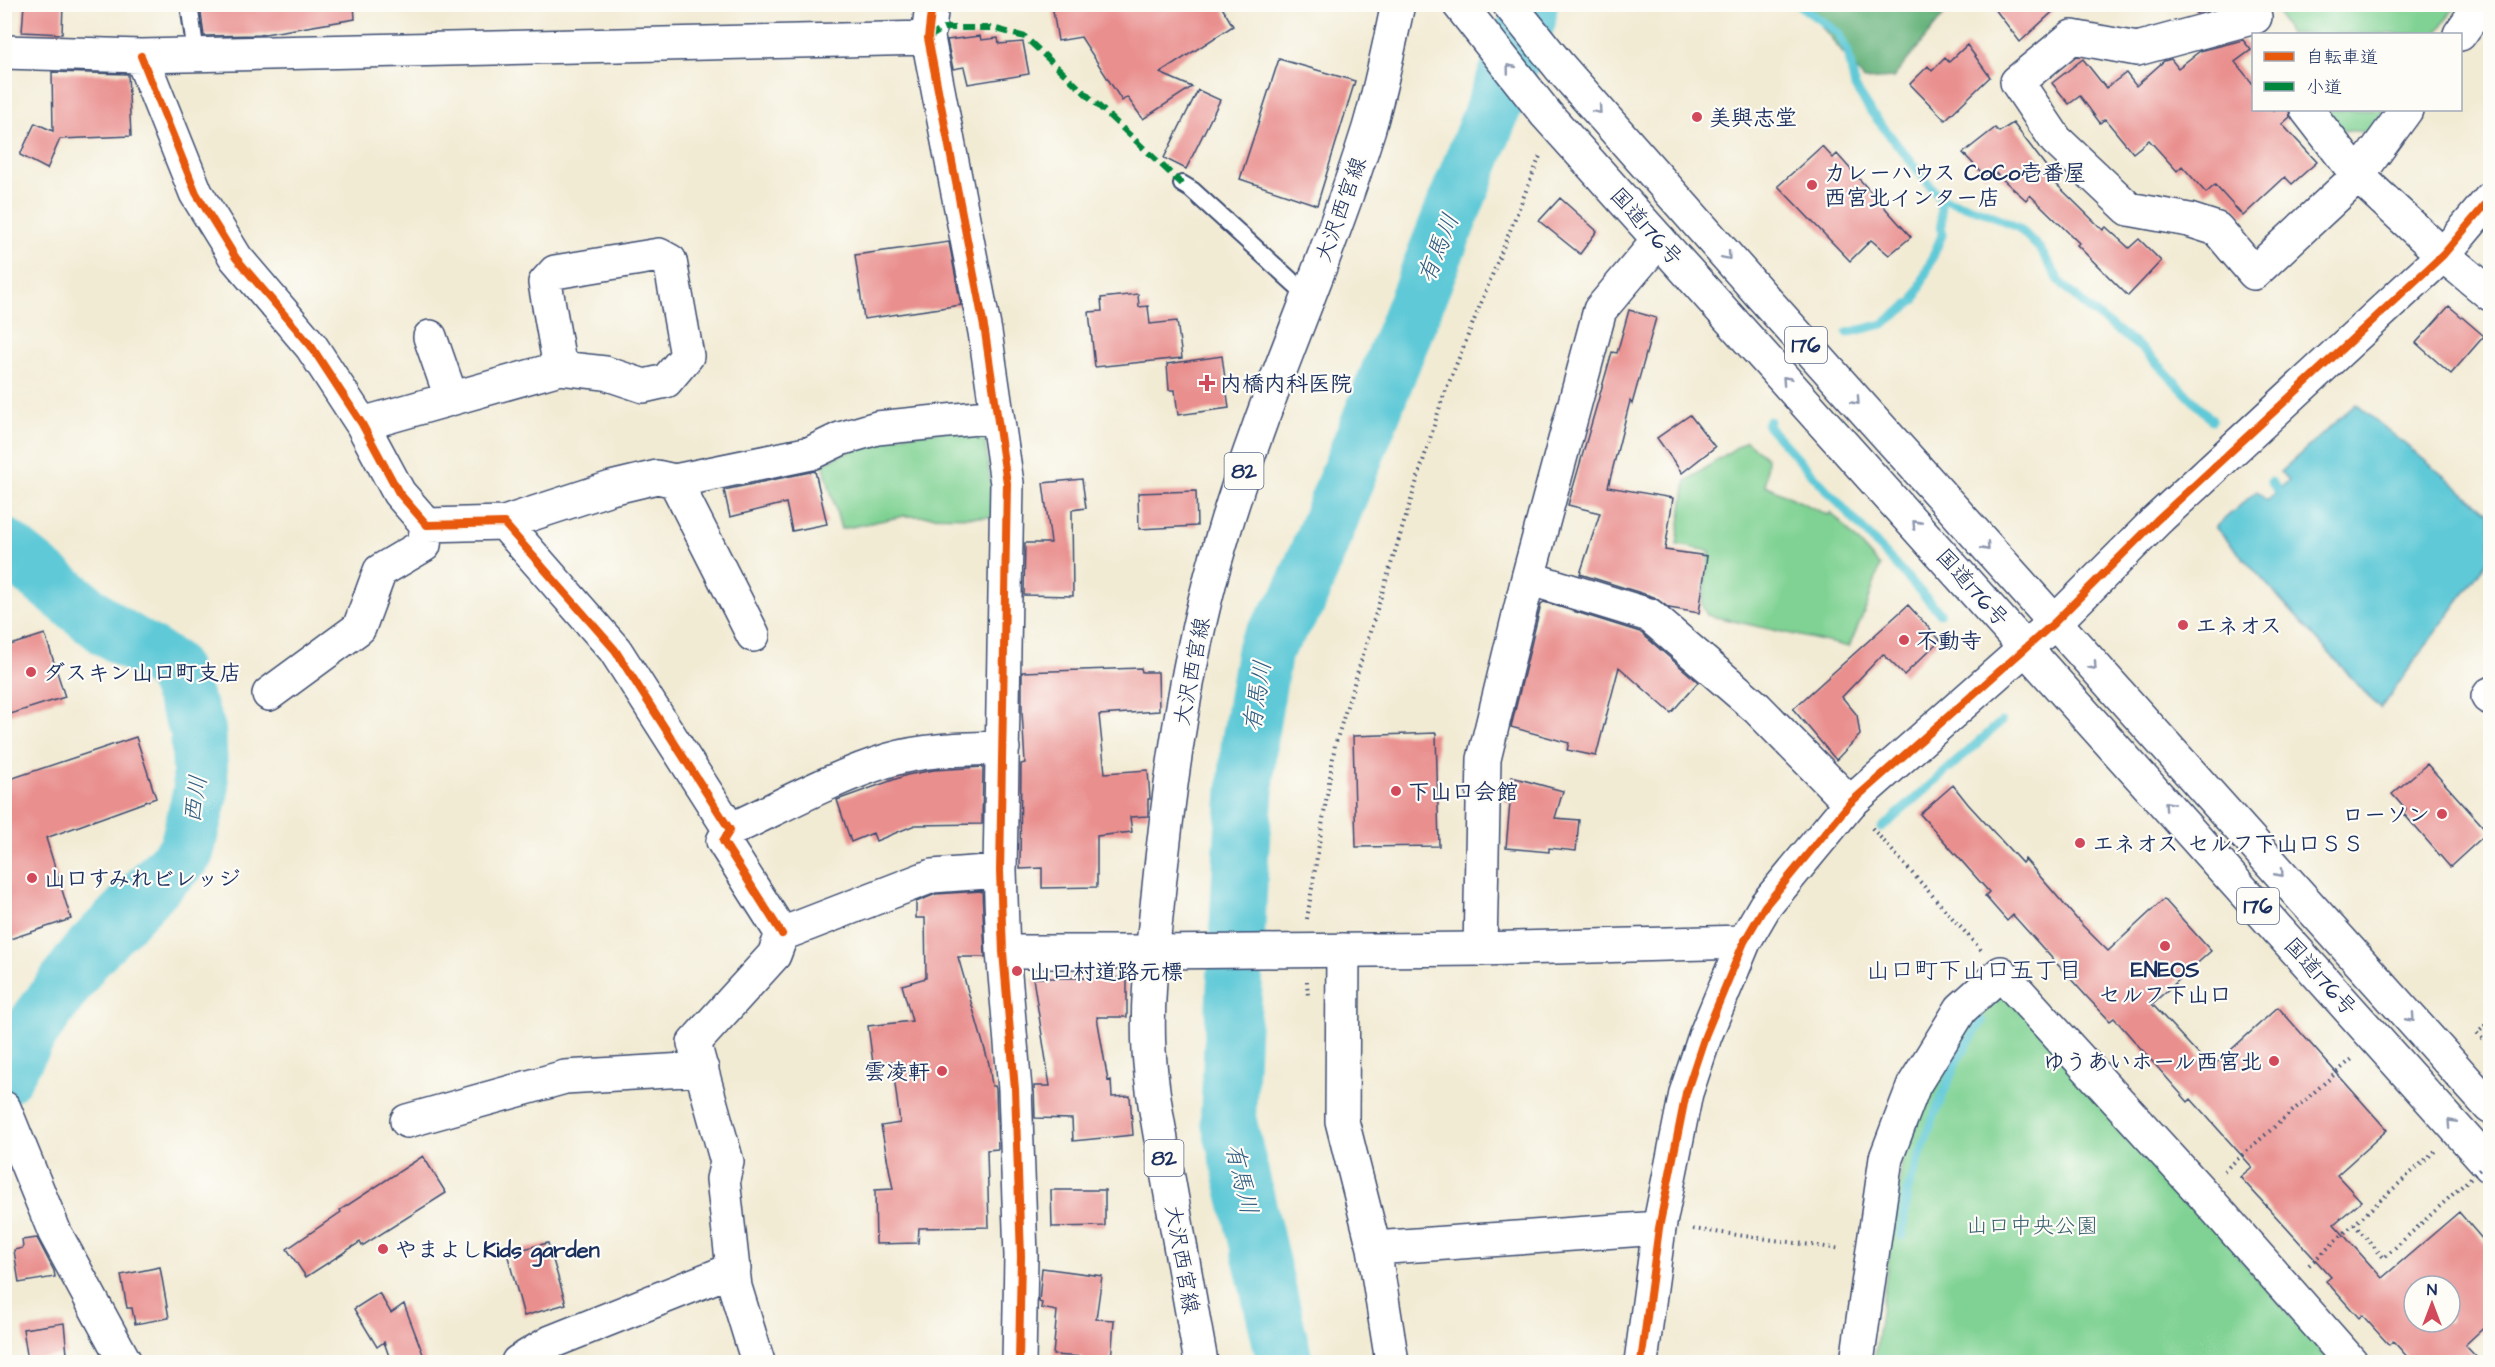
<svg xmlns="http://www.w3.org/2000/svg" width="2495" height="1367" font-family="'Architects Daughter','Klee One',sans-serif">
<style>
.green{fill:#7fd293;stroke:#4d8078;stroke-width:1.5}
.forest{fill:#67b47d;stroke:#41726e;stroke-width:1.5}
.water{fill:#5ec9d7;stroke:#3c7c9a;stroke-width:1.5}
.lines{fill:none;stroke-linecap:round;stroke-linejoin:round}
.stream{stroke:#5ec9d7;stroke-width:9}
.river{stroke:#5ec9d7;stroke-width:56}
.building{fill:#e9908f;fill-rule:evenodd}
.service-casing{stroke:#3b4b70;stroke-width:20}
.minor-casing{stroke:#3b4b70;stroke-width:36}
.tertiary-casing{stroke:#3b4b70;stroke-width:36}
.primary-casing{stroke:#3b4b70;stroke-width:36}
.trunk-casing{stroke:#3b4b70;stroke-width:36}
.path{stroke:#3b4b70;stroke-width:4;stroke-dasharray:1.5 4.5;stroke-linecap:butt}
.service{stroke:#fff;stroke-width:16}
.minor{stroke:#fff;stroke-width:33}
.tertiary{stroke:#fff;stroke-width:33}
.primary{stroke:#fff;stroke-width:33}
.trunk{stroke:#fff;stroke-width:33}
.path-bridge{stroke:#3b4b70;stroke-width:4;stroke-dasharray:1.5 4.5;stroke-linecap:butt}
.quiet{stroke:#00873e;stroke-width:6;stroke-dasharray:12 6;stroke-linecap:butt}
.cycleway-casing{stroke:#fdfcf7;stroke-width:11}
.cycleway{stroke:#e8590c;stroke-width:8}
.oneway{stroke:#8d97ae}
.poi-dot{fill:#d1495b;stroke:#fdfcf7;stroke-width:2}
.labels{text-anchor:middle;stroke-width:4.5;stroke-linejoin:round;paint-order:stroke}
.shield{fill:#fdfcf7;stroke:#5f6c8c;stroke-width:1.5}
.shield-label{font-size:21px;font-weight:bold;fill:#1b2f5e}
.poi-label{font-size:22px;font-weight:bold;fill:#1b2f5e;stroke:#fdfcf7;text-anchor:start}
.street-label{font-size:22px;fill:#1b2f5e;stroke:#fdfcf7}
.park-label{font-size:22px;fill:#39606e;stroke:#fdfcf7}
.water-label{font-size:24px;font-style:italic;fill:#2f5d82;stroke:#fdfcf7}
.neighbourhood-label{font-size:24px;fill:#1b2f5e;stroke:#fdfcf7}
</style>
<rect width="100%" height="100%" fill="#fdfcf7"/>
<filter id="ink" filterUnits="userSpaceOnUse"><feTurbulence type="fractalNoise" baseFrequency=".0167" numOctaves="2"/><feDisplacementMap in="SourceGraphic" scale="12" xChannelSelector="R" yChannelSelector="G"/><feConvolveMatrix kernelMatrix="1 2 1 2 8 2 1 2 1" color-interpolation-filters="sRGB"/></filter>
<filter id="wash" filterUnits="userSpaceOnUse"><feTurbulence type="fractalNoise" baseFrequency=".008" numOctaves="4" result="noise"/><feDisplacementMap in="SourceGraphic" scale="24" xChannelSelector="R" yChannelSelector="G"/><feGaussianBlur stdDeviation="1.35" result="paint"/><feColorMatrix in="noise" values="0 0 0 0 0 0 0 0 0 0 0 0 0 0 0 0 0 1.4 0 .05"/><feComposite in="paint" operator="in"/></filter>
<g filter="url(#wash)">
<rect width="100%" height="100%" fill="#f2ebd4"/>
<!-- green -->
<path class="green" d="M2274,5H2456L2436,34H2289Z
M2327,110H2384L2369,132L2337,130Z
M983,426L995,517L904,516L841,529L823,463L881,437Z
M1746,441L1767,458L1765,485L1828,515L1831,512L1880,566L1867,605L1849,647L1707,615L1702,605L1710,551L1677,545L1686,481Z
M2002,987L2331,1362H1874L1903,1155L1937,1071L1977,1011Z"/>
<!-- forest -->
<path class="forest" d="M1805,5H1952L1893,78L1864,80Z"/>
<!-- water -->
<path class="water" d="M2356,404L2490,514V557L2380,709L2215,527L2257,491L2267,501L2289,480L2280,472Z"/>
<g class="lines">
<!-- stream -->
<path class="stream" d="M1798,4L1838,33L1848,52L1855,87L1872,113L1940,198L1942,235L1914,301L1883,324L1847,333
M1940,198L1983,211L2019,228L2040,249L2060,282L2090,310L2146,352L2212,420
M1769,421L1767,425L1940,613
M2271,482L2278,490
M1882,828L2001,722
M1902,1236L1907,1192L1932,1121L1957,1060L1982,1021"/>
<!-- river -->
<path class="river" d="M4,546L108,629L171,667L198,730L201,790L186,852L87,954L31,1031L4,1077
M1285,1362L1228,1118L1241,855L1249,742L1265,648L1298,601L1528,20L1530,4"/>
</g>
<g id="blocks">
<!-- building -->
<path class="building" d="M24,4H63L62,34L22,32Z
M200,4H354L355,19L259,35L204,36Z
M1052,4H1220L1233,26L1160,73L1192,87L1143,119L1127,97L1122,101L1081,37L1058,41Z
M1991,4H2061L2020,42Z
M2192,4H2217L2219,7L2196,13Z
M980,36L981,40L998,38L999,44L1023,42L1029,74L968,84L964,67L953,69L947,40Z
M2243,40L2251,50L2235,62L2253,84V110H2289L2290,117L2282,124L2317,162L2292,184L2285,177L2243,216L2215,185L2206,193L2182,166L2177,171L2149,140L2133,153L2105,119L2100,123L2080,96L2069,104L2052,83L2083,59L2106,88L2126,73L2136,86L2164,61L2171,59L2178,68L2200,51Z
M1967,45L1990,77L1945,120L1910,84L1928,66L1932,71L1945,58L1949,62Z
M1279,59L1355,81L1317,205L1240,179Z
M52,72L128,74L131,136L60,139L47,169L20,155L35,123L53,131Z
M1198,90L1220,100L1186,169L1164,158Z
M2013,123L2051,173L2048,176L2103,230L2106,227L2129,248L2139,239L2161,261L2128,296L2077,245L2079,243L2030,195L2026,200L1992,170L1985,176L1963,153L1995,128L1999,132Z
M1822,146L1833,158L1837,154L1911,237L1889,255L1871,240L1850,261L1778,186Z
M1560,198L1597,231L1580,254L1539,221Z
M949,242L961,305L864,319L855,255Z
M1138,294L1139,307L1148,306L1150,324L1177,321L1182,358L1095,367L1089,312L1102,311L1101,298Z
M2449,306L2484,336L2451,374L2416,343Z
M1629,310L1656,318L1632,404L1630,401L1608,487L1673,498L1665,550L1707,556L1699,613L1669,608L1654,597L1580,574L1600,513L1568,505L1612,352L1617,353Z
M1222,356L1229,408L1178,415L1175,390H1169L1167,364Z
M1690,415L1715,447L1682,473L1657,438Z
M815,471L827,524L792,531L786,503L730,517L724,490Z
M1082,479L1086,508L1072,510L1073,596L1024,595L1025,543H1051L1043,483Z
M1196,491L1197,526L1139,529L1138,493Z
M1544,602L1640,632L1698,682L1671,713L1619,667L1596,756L1567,750L1569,743L1511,727L1541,604Z
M1908,605L1940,640L1904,675L1883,654L1842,697L1857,715L1860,735L1836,760L1793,709Z
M45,634L65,697L4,716V647Z
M1141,668L1142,672H1158L1159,711L1099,715L1105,773L1148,770L1150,799H1148V816L1130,817L1132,832L1097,836V887L1042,888V868L1020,869L1021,764L1025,763L1022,711V672Z
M1436,733L1439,846L1356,847L1353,736Z
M136,737L156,798L46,838L71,919L4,941V781Z
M2427,764L2488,832L2450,867L2403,813L2406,810L2392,794Z
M983,767L982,824L915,825L876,841L873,833L851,842L837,800L907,775L934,770Z
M1512,777L1563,791L1555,818L1579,820L1576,851L1549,848V852L1506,848L1510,803L1505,802Z
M1953,785L1968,804L2022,863L2025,859L2081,924L2108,951L2164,899L2211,951L2152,1004L2211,1068L2278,1007L2387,1130L2337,1175L2361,1201L2334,1224L2382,1278L2459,1212L2490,1248V1322L2465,1345L2481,1362H2412L2393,1341L2389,1345L2362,1315L2359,1318L2326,1281L2331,1277L2240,1177L2252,1167L2191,1099L2188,1102L2114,1018L2110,1021L2087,997L2013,915L2007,921L1985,896L1989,892L1920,814ZM2414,1286H2450V1322H2414Z
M982,891L985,957H958L989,1064L992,1086H995L996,1089L998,1149L987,1150L989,1227L919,1228L918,1243L876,1244L875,1190L893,1189L881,1126L900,1123L892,1061L873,1063L868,1026L912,1021L902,985L926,978L925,918H916V902L936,894Z
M1033,978H1127V1017H1097L1108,1081L1111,1080L1112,1097L1130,1096L1133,1135L1073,1141L1072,1119L1035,1118L1034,1086H1050Z
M423,1156L446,1193L362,1246L360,1242L306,1277L287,1249L341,1212L340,1210Z
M1051,1190H1105V1226L1052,1227Z
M37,1238L54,1271L55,1277L19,1283L14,1250L23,1248L22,1240Z
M548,1243L566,1304L524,1316L507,1253Z
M160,1267L169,1318L135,1324L132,1308H127L121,1275Z
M1042,1268L1102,1276L1096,1319L1114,1320L1111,1362H1083V1357L1053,1355L1057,1311L1041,1308L1042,1303L1039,1302Z
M379,1293L391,1313L404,1304L426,1362H391L384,1342L377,1347L354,1309Z
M64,1323L67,1354L28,1361L23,1329Z"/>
</g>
</g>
<g filter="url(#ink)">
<use href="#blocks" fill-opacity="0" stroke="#3b4b70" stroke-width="1.5"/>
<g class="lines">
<!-- service casing -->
<g class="service-casing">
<path id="service" d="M189,4L196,54
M1182,184L1192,190L1309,297"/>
</g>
<!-- minor casing -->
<g class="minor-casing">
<path id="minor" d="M932,4L928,38L985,332L1007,483L1000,871L1003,952L1015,1089L1021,1256L1019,1362
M2255,17L2137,49L2072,37L2017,82L2056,140L2129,209L2189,220L2217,229L2254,273L2358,176L2406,110
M2460,34L2481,4
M4,52L141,56L928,38
M141,56L196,193L236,258L311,346L362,424L399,493L427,525L504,523L615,650L730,830L723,841L782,934
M2307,110L2358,176L2443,255
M430,337L451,397
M362,424L560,368L605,373L644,386L666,381L687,356L670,261L659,255L555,272L545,283L560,368
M675,481L753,635
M504,523L611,488L657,477L675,481L811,453L840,439L877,428L997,416
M1528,578L1649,615L1757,708L1850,803
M269,694L359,628L380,571L424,545L427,525
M2490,694L2488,697L2490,698
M730,830C782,806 834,777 889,760C926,749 965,749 1003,748
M1480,949L1484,759L1528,578L1600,310L1659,240
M1343,950L1342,1121L1374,1248L1392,1362
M1003,952H1153
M407,1121L565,1077L702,1069
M1374,1248L1659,1228
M518,1362L551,1342L734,1269
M758,1362L735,1287L723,1179L727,1162L694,1043L774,955L782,934L932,876L1000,871
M1857,1362L1886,1158L1914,1085L1961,1009L2001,973L2201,1192L2351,1362"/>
</g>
<!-- tertiary casing -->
<g class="tertiary-casing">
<path id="tertiary" d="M2443,255L2490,294
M1153,952L1480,949L1744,942
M4,1108L55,1233L125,1362
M1641,1362L1659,1228L1686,1093L1705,1036L1744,942L1765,906L1850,803L2054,623L2157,520L2443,255L2490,199"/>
</g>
<!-- primary casing -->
<g class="primary-casing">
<path id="primary" d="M1201,1362C1191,1303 1180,1243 1169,1183C1161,1139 1152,1096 1149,1051C1146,1000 1153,947 1158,897C1170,776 1187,654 1222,538C1263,398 1326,266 1369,128C1381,87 1389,46 1398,4"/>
</g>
<!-- trunk casing -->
<g class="trunk-casing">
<path id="trunk" d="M1459,4L1546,114L2490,1166
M1509,4L1559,66L1762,296L2490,1107"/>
</g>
<!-- path -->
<path class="path" d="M1872,828L1981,950
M1307,919L1335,745L1442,400L1540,156
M1307,981L1308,997
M2490,1025L2489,1023L2477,1033L2490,1047
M2224,1171L2352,1059
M1693,1229L1841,1249
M2309,1265L2435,1151"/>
<!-- service -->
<use href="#service" class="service"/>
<!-- minor -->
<use href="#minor" class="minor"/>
<!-- tertiary -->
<use href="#tertiary" class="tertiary"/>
<!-- primary -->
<use href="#primary" class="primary"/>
<!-- trunk -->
<use href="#trunk" class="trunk"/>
<!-- path-bridge -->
<path class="path-bridge" d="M2354,1224L2384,1258L2490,1160"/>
<!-- quiet -->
<path class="quiet" d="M928,38L944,28H993L1025,37L1182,184"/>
<!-- cycleway casing -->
<g class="cycleway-casing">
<path id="cycleway" d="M932,4L928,38L985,332L1007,483L1000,871L1003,952L1015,1089L1021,1256L1019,1362
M141,56L196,193L236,258L311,346L362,424L399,493L427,525L504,523L615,650L730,830L723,841L782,934
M1641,1362L1659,1228L1686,1093L1705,1036L1744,942L1765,906L1850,803L2054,623L2157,520L2443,255L2490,199"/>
</g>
<!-- cycleway -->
<use href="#cycleway" class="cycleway"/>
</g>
<!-- one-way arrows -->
<defs><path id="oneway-chevron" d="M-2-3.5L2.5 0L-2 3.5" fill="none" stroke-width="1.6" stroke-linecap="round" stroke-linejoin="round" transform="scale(1.5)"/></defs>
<g class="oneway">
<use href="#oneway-chevron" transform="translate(1510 68) rotate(-129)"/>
<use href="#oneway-chevron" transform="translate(1598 110) rotate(49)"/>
<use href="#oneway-chevron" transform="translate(1727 256) rotate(49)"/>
<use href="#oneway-chevron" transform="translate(1786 380) rotate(-132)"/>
<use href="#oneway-chevron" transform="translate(1856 401) rotate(48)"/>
<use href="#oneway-chevron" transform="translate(1916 524) rotate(-132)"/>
<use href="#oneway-chevron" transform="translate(1986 547) rotate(48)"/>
<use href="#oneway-chevron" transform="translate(2093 666) rotate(48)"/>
<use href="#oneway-chevron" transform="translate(2168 805) rotate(-132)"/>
<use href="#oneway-chevron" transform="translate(2280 873) rotate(48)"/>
<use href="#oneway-chevron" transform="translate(2411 1018) rotate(48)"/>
<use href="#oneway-chevron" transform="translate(2451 1123) rotate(-132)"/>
</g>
</g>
<!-- markers -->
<g class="poi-dot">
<circle cx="1697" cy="117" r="6"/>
<circle cx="1812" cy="185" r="6"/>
<path d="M1204 374h6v6h6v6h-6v6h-6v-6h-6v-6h6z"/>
<circle cx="2183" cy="625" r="6"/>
<circle cx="1904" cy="640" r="6"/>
<circle cx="31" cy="672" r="6"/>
<circle cx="1396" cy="791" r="6"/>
<circle cx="2442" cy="814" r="6"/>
<circle cx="2080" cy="843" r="6"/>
<circle cx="32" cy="878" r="6"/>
<circle cx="2165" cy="946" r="6"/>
<circle cx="1017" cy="971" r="6"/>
<circle cx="2274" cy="1061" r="6"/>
<circle cx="942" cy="1071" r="6"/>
<circle cx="383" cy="1249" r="6"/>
</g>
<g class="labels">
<!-- shield labels -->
<g class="shield">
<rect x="1785" y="327" width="42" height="36" rx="4.5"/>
<rect x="1224.5" y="453" width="39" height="36" rx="4.5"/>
<rect x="2237" y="888" width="42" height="36" rx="4.5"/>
<rect x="1144.5" y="1140" width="39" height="36" rx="4.5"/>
</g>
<g class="shield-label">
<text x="1806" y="352">176</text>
<text x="1244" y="478">82</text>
<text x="2258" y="913">176</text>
<text x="1164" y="1165">82</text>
</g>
<!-- poi labels -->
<g class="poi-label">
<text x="1709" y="125">美與志堂</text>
<text x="1824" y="180">カレーハウス CoCo壱番屋<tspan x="1824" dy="25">西宮北インター店</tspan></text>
<text x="1220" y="391">内橋内科医院</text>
<text x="2195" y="633">エネオス</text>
<text x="1916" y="648">不動寺</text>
<text x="43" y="680">ダスキン山口町支店</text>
<text x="1408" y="799">下山口会館</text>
<text x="2430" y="822" text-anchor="end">ローソン</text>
<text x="2092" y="851">エネオス セルフ下山口ＳＳ</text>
<text x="44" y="886">山口すみれビレッジ</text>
<text x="2165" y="977" text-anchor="middle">ENEOS<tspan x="2165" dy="25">セルフ下山口</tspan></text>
<text x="1029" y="979">山口村道路元標</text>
<text x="2262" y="1069" text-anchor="end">ゆうあいホール西宮北</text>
<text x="930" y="1079" text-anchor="end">雲凌軒</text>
<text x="395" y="1257">やまよしKids garden</text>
</g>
<!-- street labels -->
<g class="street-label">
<text transform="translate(1340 209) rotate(-70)" y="8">大沢西宮線</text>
<text transform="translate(1647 226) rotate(48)" y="8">国道176号</text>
<text transform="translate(1973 587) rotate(48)" y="8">国道176号</text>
<text transform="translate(1191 671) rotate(-79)" y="8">大沢西宮線</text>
<text transform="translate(2321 976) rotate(48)" y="8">国道176号</text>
<text transform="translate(1183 1259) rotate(80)" y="8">大沢西宮線</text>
</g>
<!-- park labels -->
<g class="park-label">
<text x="2032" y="1233">山口中央公園</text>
</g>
<!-- water labels -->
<g class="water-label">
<text transform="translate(1438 248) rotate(-68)" y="8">有馬川</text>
<text transform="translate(1257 696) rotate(-81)" y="8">有馬川</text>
<text transform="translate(195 799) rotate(-82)" y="8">西川</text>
<text transform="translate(1242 1179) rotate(77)" y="8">有馬川</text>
</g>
<!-- neighbourhood labels -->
<g class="neighbourhood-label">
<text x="1974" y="978">山口町下山口五丁目</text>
</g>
</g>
<!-- margin -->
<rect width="2495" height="1367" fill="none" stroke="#fdfcf7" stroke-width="24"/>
<!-- legend -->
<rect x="2252" y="33" width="210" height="78" fill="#fdfcf7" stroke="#a3aaba" stroke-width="1.5"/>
<rect x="2264" y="52" width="30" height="9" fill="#e8590c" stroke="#a3aaba" stroke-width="1.5"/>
<text x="2306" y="63" font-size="18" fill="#1b2f5e">自転車道</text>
<rect x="2264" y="82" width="30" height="9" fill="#00873e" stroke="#a3aaba" stroke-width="1.5"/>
<text x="2306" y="93" font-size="18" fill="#1b2f5e">小道</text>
<!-- north arrow -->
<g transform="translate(2432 1304)"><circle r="28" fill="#fdfcf7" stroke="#a3aaba" stroke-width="1.5"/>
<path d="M0-4.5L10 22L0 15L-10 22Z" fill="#d1495b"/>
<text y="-9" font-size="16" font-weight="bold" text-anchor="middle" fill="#1b2f5e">N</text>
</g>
</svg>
